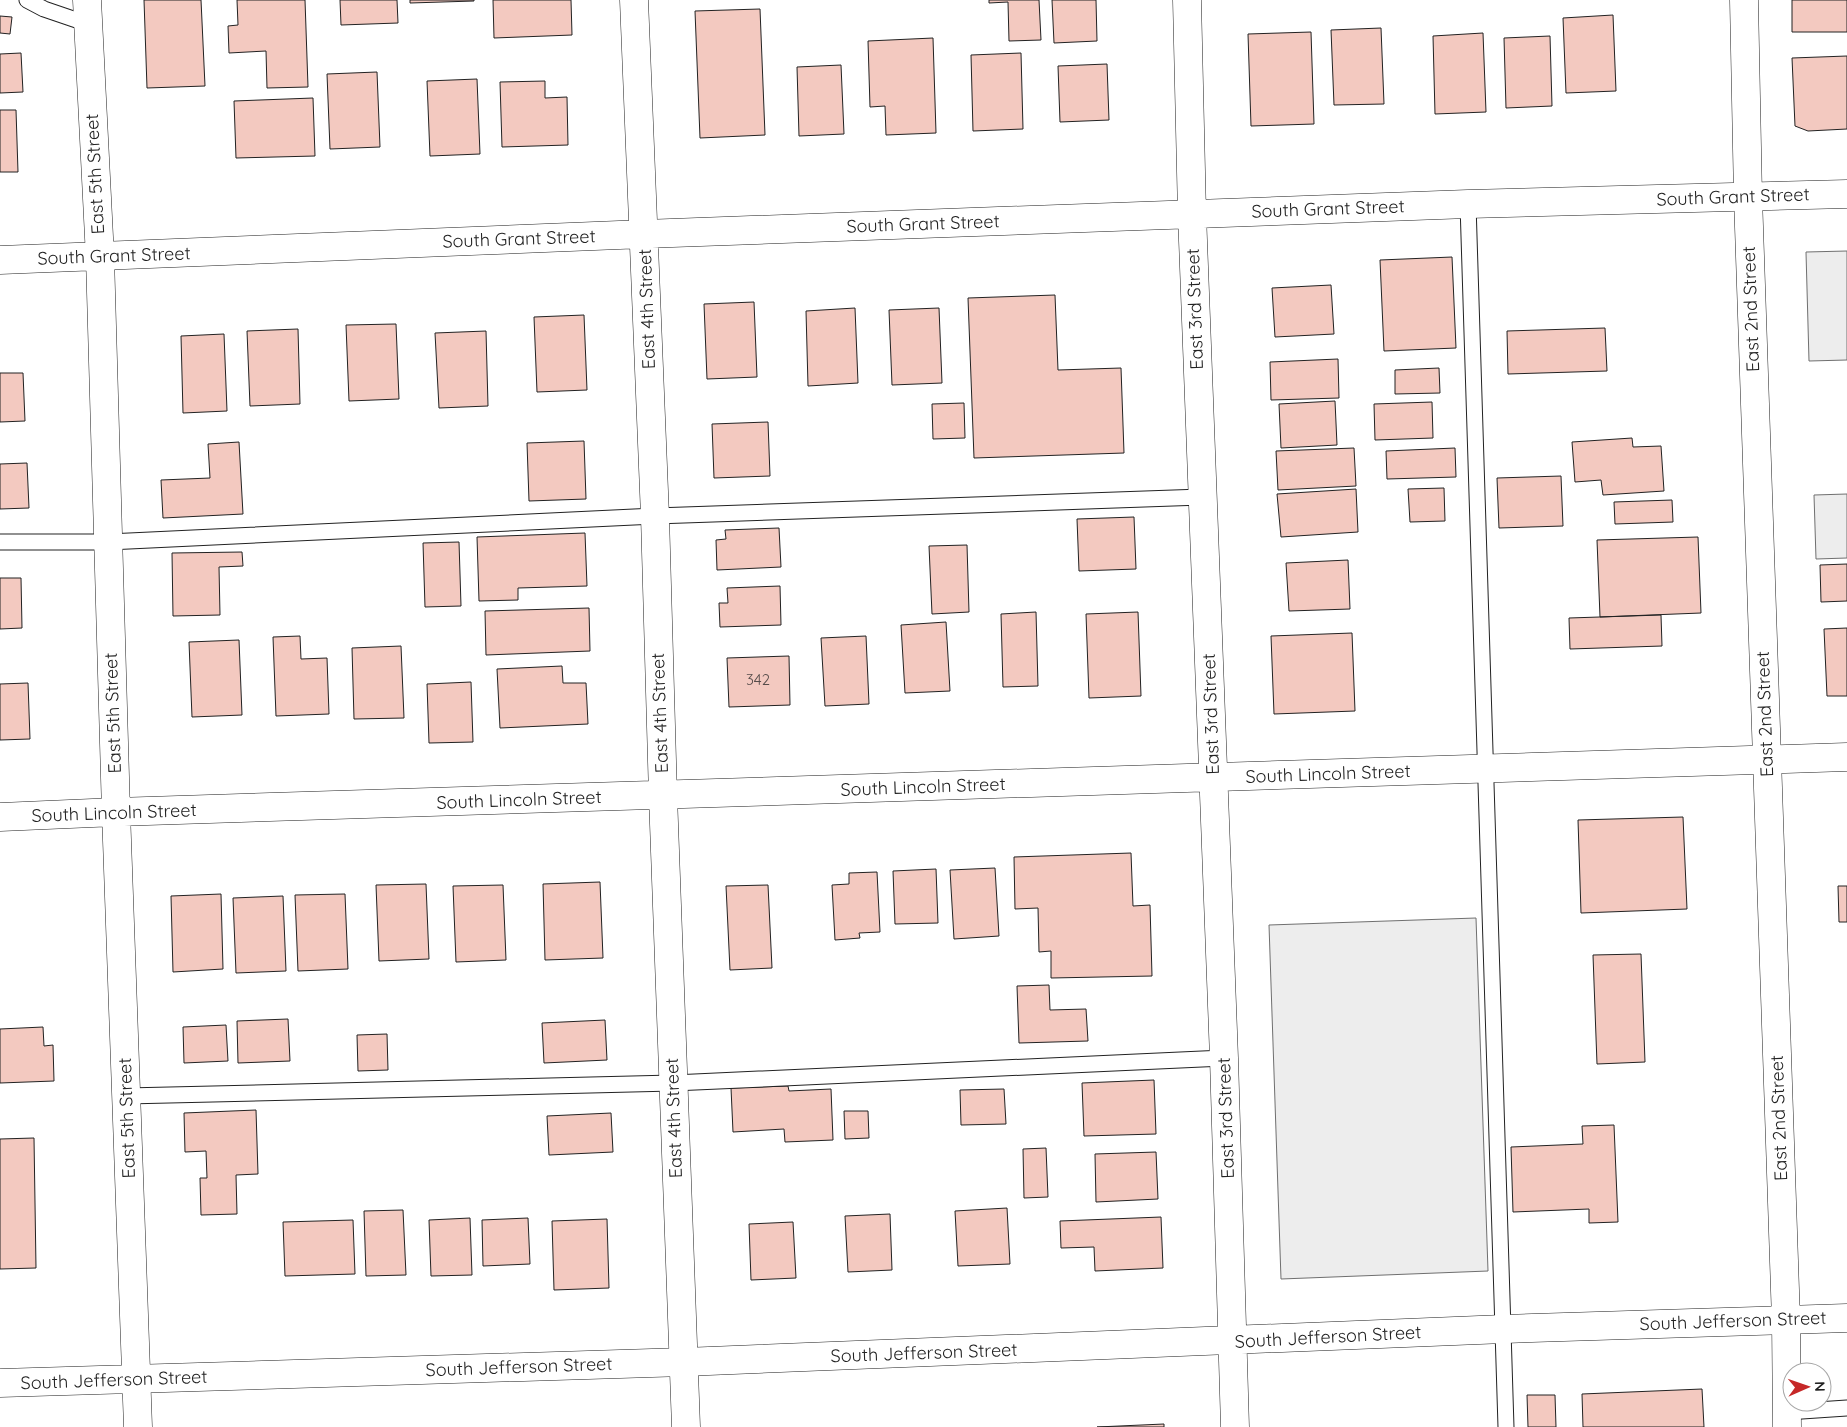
<svg xmlns="http://www.w3.org/2000/svg" width="1847" height="1427" font-family="Quicksand,sans-serif">
<style>
.parking{fill:#ededed;stroke:#6f6f6f}
.building{fill:#f3c9c0;stroke:#222}
.lines{fill:none;stroke-linecap:round;stroke-linejoin:round}
.lane-casing{stroke:#222;stroke-width:17}
.street-casing{stroke:#222;stroke-width:29}
.secondary-casing{stroke:#222;stroke-width:29}
.lane{stroke:#fff;stroke-width:15}
.street{stroke:#fff;stroke-width:28}
.secondary{stroke:#fff;stroke-width:28}
.labels{text-anchor:middle;stroke-width:4;stroke-linejoin:round;paint-order:stroke}
.number-label{font-size:15px;fill:#564c4a}
.street-label{font-size:18px;fill:#222;stroke:#fff}
</style>
<rect width="100%" height="100%" fill="#fff"/>
<!-- parking -->
<path class="parking" d="M1847,251V360L1809,361L1806,252Z
M1847,494V558L1816,559L1814,495Z
M1476,918L1488,1271L1281,1279L1269,925Z"/>
<!-- building -->
<path class="building" d="M144,0H201L205,86L147,88Z
M237,0H305L308,87L267,88L266,51L229,53L228,26L238,25Z
M340,0H397L398,23L341,25Z
M410,0H474V1L410,3Z
M493,0H571L572,35L494,38Z
M989,0H1039L1041,40L1009,41L1008,2L989,3Z
M1052,0H1096L1097,41L1054,43Z
M1792,0H1847V32H1792Z
M760,9L765,135L700,138L695,11Z
M1613,15L1616,91L1566,93L1563,18Z
M0,16L12,17L10,34L0,33Z
M1381,28L1384,104L1334,105L1331,30Z
M1311,32L1314,124L1251,126L1248,34Z
M1483,33L1486,112L1435,114L1433,36Z
M1550,36L1552,106L1506,108L1504,38Z
M933,38L936,133L886,135L885,106L870,107L868,41Z
M21,53L23,92L0,93V54Z
M1021,53L1023,129L973,131L971,55Z
M1847,56V129L1808,131L1795,126L1792,58Z
M1107,64L1109,120L1060,122L1058,66Z
M841,65L844,134L799,136L797,67Z
M377,72L380,147L330,149L327,74Z
M477,79L480,154L430,156L427,81Z
M545,81V98L567,97L568,145L502,147L500,82Z
M313,98L315,156L236,158L234,101Z
M0,110H16L18,172H0Z
M1452,257L1456,348L1384,351L1380,260Z
M1331,285L1334,334L1275,337L1272,288Z
M1055,295L1058,370L1121,368L1124,453L974,458L968,298Z
M754,302L757,377L707,379L704,304Z
M855,308L858,383L808,386L806,311Z
M939,308L942,383L892,385L889,310Z
M584,315L587,390L537,392L534,317Z
M396,324L399,399L349,401L346,325Z
M1605,328L1607,371L1508,374L1507,331Z
M298,329L300,404L250,406L247,331Z
M486,331L488,406L439,408L435,333Z
M224,334L227,411L183,413L181,336Z
M1338,359L1339,398L1271,400L1270,362Z
M1439,368L1440,393L1395,394V370Z
M0,373H23L25,421L0,422Z
M1335,401L1337,445L1281,448L1279,404Z
M1432,402L1433,438L1375,440L1374,404Z
M964,403L965,438L933,439L932,404Z
M768,422L770,476L714,478L712,424Z
M1632,438L1633,447L1661,446L1664,491L1603,495L1601,480L1575,482L1572,442Z
M584,441L586,499L529,501L527,443Z
M239,442L243,514L163,518L161,480L210,478L208,444Z
M1354,448L1356,486L1278,490L1276,451Z
M1455,448L1456,477L1387,479L1386,451Z
M27,463L29,508L0,509V464Z
M1561,476L1563,526L1499,528L1497,478Z
M1444,488L1445,521L1410,522L1408,489Z
M1356,489L1358,532L1281,537L1277,494Z
M1672,500L1673,522L1615,524L1614,502Z
M1134,517L1136,569L1079,571L1077,519Z
M779,528L781,567L717,570L716,540L726,539L725,530Z
M585,533L587,586L518,588V600L479,601L477,537Z
M1698,537L1701,613L1600,617L1597,540Z
M459,542L461,606L425,607L423,543Z
M967,545L969,612L932,614L929,546Z
M242,552L243,566L219,567L220,615L173,616L172,553Z
M1348,560L1350,609L1289,611L1286,563Z
M1847,564V601L1821,602L1820,565Z
M0,578H21L22,628L0,629Z
M780,586L781,625L720,627L719,603H728L727,588Z
M589,608L590,651L486,655L485,611Z
M1036,612L1038,686L1003,687L1001,614Z
M1138,612L1141,696L1089,698L1086,614Z
M1661,615L1662,646L1570,649L1569,618Z
M946,622L950,691L905,693L901,625Z
M1847,628V696H1827L1824,629Z
M1352,633L1355,711L1274,714L1271,636Z
M300,636L301,659L327,658L329,714L276,716L273,637Z
M866,636L869,704L825,706L821,638Z
M239,640L242,715L192,717L189,642Z
M401,646L404,718L354,719L352,648Z
M789,656L790,705L729,707L727,658Z
M562,666L563,683H586L588,724L500,728L497,669Z
M471,682L473,742L429,743L427,684Z
M28,683L30,739L0,740V684Z
M1683,817L1687,909L1581,913L1578,820Z
M1131,853L1133,906L1150,905L1152,976L1051,978V951L1039,952L1038,908L1015,909L1014,857Z
M995,868L999,936L954,939L950,870Z
M936,869L938,923L895,924L893,871Z
M877,872L880,932L859,933L860,938L835,940L832,885L849,884V873Z
M600,882L603,958L545,960L543,884Z
M426,884L429,959L379,961L376,885Z
M503,885L506,960L456,962L453,886Z
M768,885L772,968L730,970L726,886Z
M1838,886H1847V922H1839Z
M221,894L223,969L173,972L171,896Z
M345,894L348,969L298,971L295,895Z
M283,896L286,971L236,973L233,898Z
M1641,954L1645,1062L1597,1064L1593,955Z
M1049,985L1050,1010L1086,1009L1088,1041L1019,1043L1017,986Z
M288,1019L290,1061L238,1063L237,1021Z
M605,1020L607,1060L544,1063L542,1023Z
M226,1025L228,1061L184,1063L183,1027Z
M43,1027L44,1046L53,1045L54,1081L0,1083V1029Z
M387,1034L388,1070L358,1071L357,1035Z
M1154,1080L1156,1134L1084,1136L1082,1083Z
M788,1086L789,1091L831,1089L833,1140L785,1142L784,1129L733,1132L731,1088Z
M1004,1089L1006,1124L961,1125L960,1090Z
M256,1110L258,1174L236,1175L237,1214L201,1215L200,1178H207L206,1151L185,1152L184,1113Z
M844,1111H868L869,1138L845,1139Z
M611,1113L613,1152L549,1155L547,1116Z
M1614,1125L1618,1222L1589,1223V1209L1513,1212L1511,1147L1583,1144L1582,1126Z
M34,1138L36,1268L0,1269V1139Z
M1046,1148L1048,1197L1024,1198L1023,1149Z
M1156,1152L1158,1199L1096,1202L1095,1154Z
M1007,1208L1010,1264L958,1266L955,1211Z
M403,1210L406,1275L366,1276L364,1211Z
M890,1214L892,1270L848,1272L845,1216Z
M1161,1217L1163,1268L1095,1271L1094,1247L1061,1248L1060,1221Z
M470,1218L472,1275L431,1276L429,1220Z
M528,1218L530,1264L483,1266L482,1220Z
M607,1219L609,1288L554,1290L552,1221Z
M353,1220L355,1274L285,1276L283,1222Z
M793,1222L796,1278L751,1280L749,1224Z
M1702,1389L1704,1427H1583L1582,1394Z
M1527,1395H1555L1556,1427H1528Z
M1164,1424V1427H1097Z"/>
<g class="lines">
<!-- lane casing -->
<g class="lane-casing">
<path id="lane" d="M27,0L44,9L88,24
M1468,204L1506,1427
M0,542H108L655,516L1202,497
M126,1096L673,1083L1224,1058
M1787,1412L1847,1408"/>
</g>
<!-- street casing -->
<g class="street-casing">
<path id="street" d="M87,0L100,257L116,812L138,1427
M634,0L655,516L663,796L686,1427
M1187,0L1192,214L1224,1058L1235,1427
M0,260L644,234L1468,204L1847,194
M0,817L116,812L1847,757
M0,1383L684,1362L1504,1329L1847,1318"/>
</g>
<!-- secondary casing -->
<g class="secondary-casing">
<path id="secondary" d="M1744,0L1748,197L1786,1320L1787,1427"/>
</g>
<!-- lane -->
<use href="#lane" class="lane"/>
<!-- street -->
<use href="#street" class="street"/>
<!-- secondary -->
<use href="#secondary" class="secondary"/>
</g>
<g class="labels">
<!-- number labels -->
<g class="number-label">
<text x="758" y="685">342</text>
</g>
<!-- street labels -->
<g class="street-label">
<text transform="translate(95 174) rotate(-93)" y="6">East 5th Street</text>
<text transform="translate(1733 197) rotate(-2)" y="6">South Grant Street</text>
<text transform="translate(1328 209) rotate(-2)" y="6">South Grant Street</text>
<text transform="translate(923 224) rotate(-2)" y="6">South Grant Street</text>
<text transform="translate(519 239) rotate(-2)" y="6">South Grant Street</text>
<text transform="translate(114 256) rotate(-2)" y="6">South Grant Street</text>
<text transform="translate(647 309) rotate(-92)" y="6">East 4th Street</text>
<text transform="translate(1195 309) rotate(-92)" y="6">East 3rd Street</text>
<text transform="translate(1751 309) rotate(-92)" y="6">East 2nd Street</text>
<text transform="translate(113 713) rotate(-92)" y="6">East 5th Street</text>
<text transform="translate(660 713) rotate(-92)" y="6">East 4th Street</text>
<text transform="translate(1211 714) rotate(-92)" y="6">East 3rd Street</text>
<text transform="translate(1765 714) rotate(-92)" y="6">East 2nd Street</text>
<text transform="translate(1328 774) rotate(-2)" y="6">South Lincoln Street</text>
<text transform="translate(923 787) rotate(-2)" y="6">South Lincoln Street</text>
<text transform="translate(519 800) rotate(-2)" y="6">South Lincoln Street</text>
<text transform="translate(114 813) rotate(-2)" y="6">South Lincoln Street</text>
<text transform="translate(127 1118) rotate(-92)" y="6">East 5th Street</text>
<text transform="translate(674 1118) rotate(-92)" y="6">East 4th Street</text>
<text transform="translate(1226 1118) rotate(-92)" y="6">East 3rd Street</text>
<text transform="translate(1779 1118) rotate(-92)" y="6">East 2nd Street</text>
<text transform="translate(1733 1321) rotate(-2)" y="6">South Jefferson Street</text>
<text transform="translate(1328 1337) rotate(-3)" y="6">South Jefferson Street</text>
<text transform="translate(924 1353) rotate(-2)" y="6">South Jefferson Street</text>
<text transform="translate(519 1367) rotate(-2)" y="6">South Jefferson Street</text>
<text transform="translate(114 1380) rotate(-2)" y="6">South Jefferson Street</text>
</g>
</g>
<!-- north arrow -->
<g transform="translate(1807 1387) rotate(88)"><circle r="24" fill="#ffffff" stroke="#a7a7a7"/>
<path d="M0-4L9 19L0 12L-9 19Z" fill="#c62828"/>
<text y="-8" font-size="14" font-weight="bold" text-anchor="middle" fill="#222222">N</text>
</g>
</svg>
